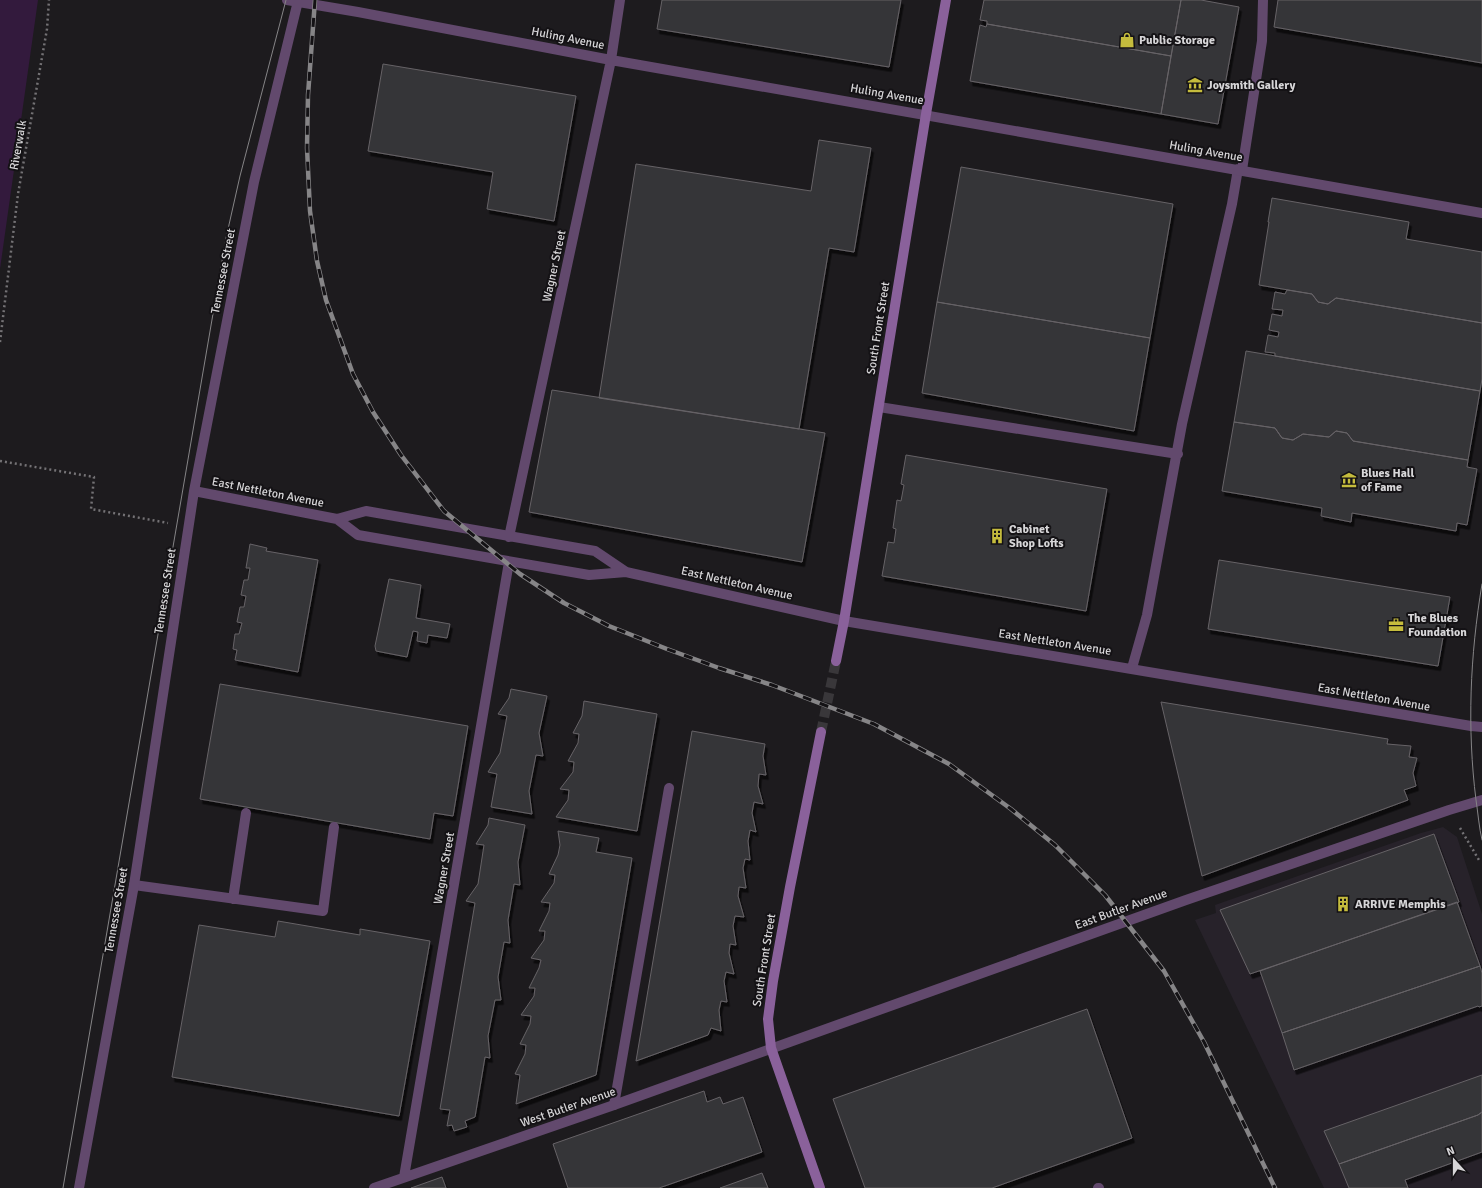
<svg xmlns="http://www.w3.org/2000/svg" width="1482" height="1188" font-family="Signika,sans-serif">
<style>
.built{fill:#27222a}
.green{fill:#331a3d}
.building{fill:#363437;stroke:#666367;filter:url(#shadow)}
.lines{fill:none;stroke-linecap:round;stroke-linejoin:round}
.secondary-tunnel{stroke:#39373a;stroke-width:10;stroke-dasharray:10 5;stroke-linecap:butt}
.path{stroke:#747275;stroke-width:2.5;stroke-dasharray:2 3;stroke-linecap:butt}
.service{stroke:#62496d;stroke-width:10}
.minor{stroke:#62496d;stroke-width:10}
.secondary{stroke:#8a619b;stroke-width:10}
.tram{stroke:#868587;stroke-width:1}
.rail-casing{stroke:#868587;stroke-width:4.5}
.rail{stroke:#141215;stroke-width:3;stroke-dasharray:9;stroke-linecap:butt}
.labels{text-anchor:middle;stroke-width:4;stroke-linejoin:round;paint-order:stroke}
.street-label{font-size:12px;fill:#d7d6d8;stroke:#141215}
.poi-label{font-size:12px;font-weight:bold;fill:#d7d6d8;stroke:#141215;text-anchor:start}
</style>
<defs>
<filter id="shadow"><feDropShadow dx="2.5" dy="4.5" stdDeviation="0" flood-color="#0009"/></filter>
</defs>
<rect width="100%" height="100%" fill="#1d1b1e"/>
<!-- built -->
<path class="built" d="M1443,827L1457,837L1482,914V1188H1324L1195,920L1216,913L1215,905L1421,833Z"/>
<!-- green -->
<path class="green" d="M0,0H38L0,269Z"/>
<!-- building -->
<path class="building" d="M662,0H901L889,67L657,29Z
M984,0H1181L1171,56L987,24V21L980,20Z
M1181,0H1201L1239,7L1218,124L1161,114Z
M1278,0H1482V63L1274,27Z
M987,24L1171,56L1161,114L970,81L980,25L986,27Z
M383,64L576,96L554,221L487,209L493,172L368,151Z
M819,140L871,148L854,252L829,248L799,429L599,398L636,164L811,191Z
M961,167L1173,204L1150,338L937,302Z
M1272,198L1409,222L1406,239L1482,252V323L1336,298L1328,304L1318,302L1312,294L1259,285L1269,222H1268Z
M1287,290L1312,294L1318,302L1328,304L1336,298L1482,323V379L1480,391L1275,356V353L1265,352L1268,335L1278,337L1279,332L1269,330L1272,314L1282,316L1283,310L1272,309L1275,292L1285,294Z
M937,302L1150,338L1134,431L922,393Z
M1246,351L1480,391L1468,460L1353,441L1347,433L1336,431L1329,437L1303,434L1293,440L1282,438L1275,428L1234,422Z
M552,390L825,433L802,562L529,512Z
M1234,422L1275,428L1282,438L1293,440L1303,434L1329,437L1336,431L1347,433L1353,441L1468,460L1467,467L1477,469L1467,525L1457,523L1456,531L1352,513L1351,522L1321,516L1322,508L1222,491Z
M906,455L1107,489L1086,611L882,576L888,542L894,543L896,529L893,528L897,500L901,501L904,485L901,484Z
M250,544L267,548L266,551L318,560L298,672L235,660L237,650L233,649L235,634H239L242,623L237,622L240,607H244L246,596L241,595L244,580H248L250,568H246Z
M1219,560L1450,597L1438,666L1208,629Z
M389,579L421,585L416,618L450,624L447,638L428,635L427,643L417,641L418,632L413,631L407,657L376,651L375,646Z
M220,684L468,726L453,816L434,813L430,839L200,799Z
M511,689L547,696L539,733L543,756L536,755L529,791L532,814L491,807L497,774L488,772L500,753L507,716L498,714L509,698Z
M584,701L657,714L637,831L556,817L568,800L569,790L560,789L573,772L574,762L568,761L578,743L579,734L573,733L582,716Z
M1161,702L1388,739L1387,744L1411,746L1409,757L1417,758L1413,773L1416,786L1404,790L1408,800L1202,876Z
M692,731L765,744L763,756L766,775L759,774L758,786L763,804L754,802L752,813L756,832L750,830L748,841L750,860L745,859L743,868L746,888L739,887L738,896L744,917L735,916L733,926L736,945L730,944L729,953L734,974L726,972L724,981L727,1002L721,1001L719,1010L721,1031L711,1028L708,1035L636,1061Z
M489,818L525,825L518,862L520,885L514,884L508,920L510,943L504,942L498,977L501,1000H495L488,1036L490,1058L485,1057L475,1117L465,1121L467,1127L454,1131L452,1125L447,1126L450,1110L440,1109L475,903L466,901L478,884L484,845L476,844L488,825Z
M558,831L599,838L596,852L632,858L596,1075L516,1104L520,1075L515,1074L525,1054L526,1045L520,1044L530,1024L531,1016L521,1015L534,996L535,988H529L539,968L541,960L531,958L544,940L545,931H539L549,911L550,903L541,902L554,883L555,875L549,874L558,855L560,845Z
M1434,834L1459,902L1250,974L1220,910Z
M1457,902L1480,966L1282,1033L1260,971Z
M278,921L360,935V929L430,941L399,1116L172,1077L199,925L275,937Z
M1480,966L1482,973V1006L1479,1007L1478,1006L1294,1070L1282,1033Z
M1087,1009L1132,1138L992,1188H865L833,1099Z
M1482,1075V1112L1478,1115L1339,1164L1324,1131Z
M704,1091L707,1102L720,1097L723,1104L743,1097L762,1152L659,1188H568L553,1144Z
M1482,1112V1152L1405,1180L1408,1188H1349L1339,1164L1478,1115Z
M762,1173L768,1188H720Z
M442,1177L446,1188H411Z"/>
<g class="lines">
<!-- secondary-tunnel -->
<path class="secondary-tunnel" d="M821,732L836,661"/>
<!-- path -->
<path class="path" d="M0,342L18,194L47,29L49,0
M0,461L94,477L91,509L168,523
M1460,828L1479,860"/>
<!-- service -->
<path class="service" d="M1242,170L1262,41L1263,0
M879,407L1178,454
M1132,668L1147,615L1182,424L1232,204L1238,169
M134,885L323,911L334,827
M233,899L246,813
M614,1105L669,788
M1098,1188H1099"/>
<!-- minor -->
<path class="minor" d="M287,0L358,12L611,60L1482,213
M194,491L337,519L358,535L589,575L626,572L844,621L1471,726L1482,727
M337,519L366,511L595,551L626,572
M509,537L611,60L620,0
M404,1177L509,562
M79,1188L134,885L194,491L254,182L298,1
M374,1188L614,1105L1186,900L1449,810L1482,800"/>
<!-- secondary -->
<path class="secondary" d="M836,661L844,621L926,114L946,0
M820,1188L771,1048L768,1019L773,981L790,887L821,732"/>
<!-- tram -->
<path class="tram" d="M1482,584C1470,656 1467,728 1476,800C1478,813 1479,827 1482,840
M63,1188L226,238L240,176L286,0"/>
<!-- rail casing -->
<g class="rail-casing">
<path id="rail" d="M315,0L308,95L307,148L310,211L317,261L326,300L353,374L373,412L401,455L444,511L520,574L564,603L609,626L667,649L719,668L772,685L874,724L949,764L1011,809L1055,845L1105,895L1164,971L1204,1042L1275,1188"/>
</g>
<!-- rail -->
<use href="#rail" class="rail"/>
</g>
<!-- icons -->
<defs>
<g id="shop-bare" transform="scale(1.2)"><path d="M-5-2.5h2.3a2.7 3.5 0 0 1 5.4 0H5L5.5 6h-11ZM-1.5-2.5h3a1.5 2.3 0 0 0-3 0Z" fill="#c5bc3d" stroke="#141215" stroke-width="2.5" paint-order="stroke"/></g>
<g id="museum-bare" transform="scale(1.2)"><path d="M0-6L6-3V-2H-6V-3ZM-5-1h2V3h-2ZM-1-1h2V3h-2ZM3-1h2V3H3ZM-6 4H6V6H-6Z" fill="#c5bc3d" stroke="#141215" stroke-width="2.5" paint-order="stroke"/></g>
<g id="building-bare" transform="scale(1.2)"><path d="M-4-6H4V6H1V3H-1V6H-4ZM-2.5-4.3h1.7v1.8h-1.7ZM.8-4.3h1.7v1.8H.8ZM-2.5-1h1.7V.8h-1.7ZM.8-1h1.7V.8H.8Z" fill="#c5bc3d" stroke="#141215" stroke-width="2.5" paint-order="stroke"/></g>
<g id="office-bare" transform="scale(1.2)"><path d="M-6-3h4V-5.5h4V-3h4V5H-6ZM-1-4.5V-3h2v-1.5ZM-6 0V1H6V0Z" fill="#c5bc3d" stroke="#141215" stroke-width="2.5" paint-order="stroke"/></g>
</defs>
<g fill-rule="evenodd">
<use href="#shop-bare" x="1127" y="40"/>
<use href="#museum-bare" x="1195" y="85"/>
<use href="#museum-bare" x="1349" y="480"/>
<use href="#building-bare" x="997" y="536"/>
<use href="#office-bare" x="1396" y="625"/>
<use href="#building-bare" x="1343" y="904"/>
</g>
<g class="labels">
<!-- street labels -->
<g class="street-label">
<text transform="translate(568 38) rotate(11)" y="4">Huling Avenue</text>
<text transform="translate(887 94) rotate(10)" y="4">Huling Avenue</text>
<text transform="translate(18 145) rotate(-80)" y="4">Riverwalk</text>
<text transform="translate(1206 151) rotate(10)" y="4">Huling Avenue</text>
<text transform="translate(554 266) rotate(-78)" y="4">Wagner Street</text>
<text transform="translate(223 271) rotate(-79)" y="4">Tennessee Street</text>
<text transform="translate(878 328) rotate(-81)" y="4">South Front Street</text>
<text transform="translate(268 492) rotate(11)" y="4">East Nettleton Avenue</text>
<text transform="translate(737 583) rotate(13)" y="4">East Nettleton Avenue</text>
<text transform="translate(165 591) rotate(-81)" y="4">Tennessee Street</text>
<text transform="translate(1055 642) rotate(9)" y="4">East Nettleton Avenue</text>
<text transform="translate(1374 697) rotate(10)" y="4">East Nettleton Avenue</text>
<text transform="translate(444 868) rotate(-80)" y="4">Wagner Street</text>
<text transform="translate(1121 909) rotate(-20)" y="4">East Butler Avenue</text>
<text transform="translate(116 910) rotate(-80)" y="4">Tennessee Street</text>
<text transform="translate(764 960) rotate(-81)" y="4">South Front Street</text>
<text transform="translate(568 1107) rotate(-19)" y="4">West Butler Avenue</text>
</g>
<!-- poi labels -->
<g class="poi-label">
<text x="1139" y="44">Public Storage</text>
<text x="1207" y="89">Joysmith Gallery</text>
<text x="1361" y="477">Blues Hall<tspan x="1361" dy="14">of Fame</tspan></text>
<text x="1009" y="533">Cabinet<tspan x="1009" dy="14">Shop Lofts</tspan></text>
<text x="1408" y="622">The Blues<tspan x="1408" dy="14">Foundation</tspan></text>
<text x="1355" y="908">ARRIVE Memphis</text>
</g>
</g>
<!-- north arrow -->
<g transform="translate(1454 1160) rotate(339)" stroke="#141215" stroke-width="3" paint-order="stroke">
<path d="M0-3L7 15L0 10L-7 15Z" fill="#d7d6d8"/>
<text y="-6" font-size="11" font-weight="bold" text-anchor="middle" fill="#d7d6d8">N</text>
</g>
</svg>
